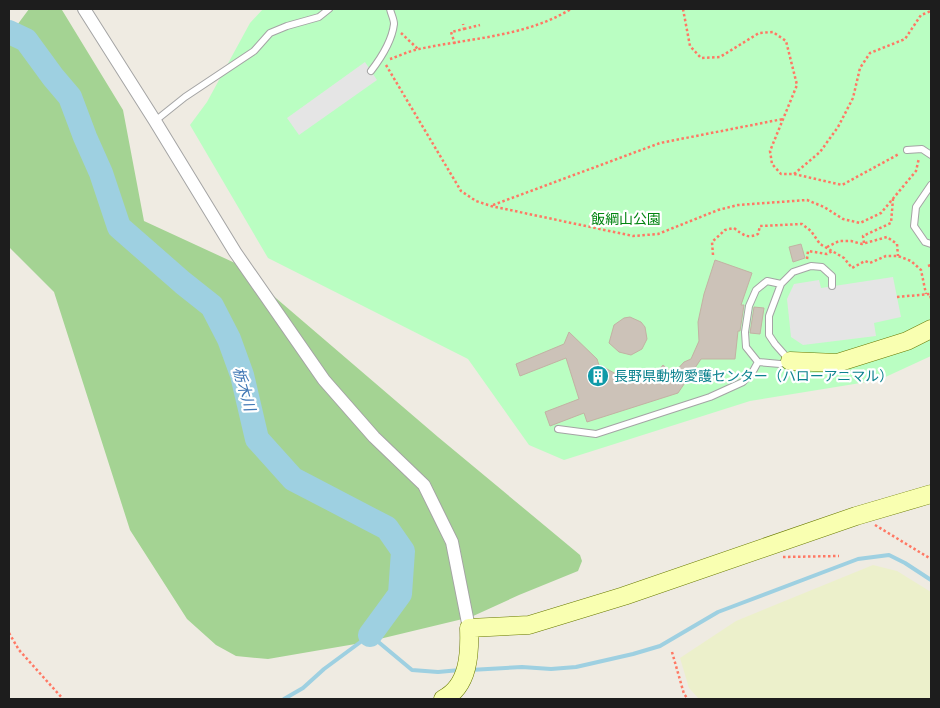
<svg xmlns="http://www.w3.org/2000/svg" width="940" height="708" font-family="'Asap Condensed','Noto Sans JP',sans-serif">
<style>
.farmland{fill:#ecf0cb}
.forest{fill:#a4d393}
.park{fill:#bafec2}
.parking{fill:#e5e5e5}
.lines{fill:none;stroke-linecap:round;stroke-linejoin:round}
.stream{stroke:#9ed0e1;stroke-width:4}
.river{stroke:#9ed0e1;stroke-width:24}
.building{fill:#ccc2b8;stroke:#c2b2a3}
.lane-casing{stroke:#a4a4a4;stroke-width:8}
.street-casing{stroke:#a4a4a4;stroke-width:14}
.secondary-casing{stroke:#687900;stroke-width:19}
.path{stroke:#ff7864;stroke-width:2.5;stroke-dasharray:2.5 2.5;stroke-linecap:butt}
.lane{stroke:#fff;stroke-width:6}
.street{stroke:#fff;stroke-width:12}
.secondary{stroke:#f9ffb1;stroke-width:18}
.labels{text-anchor:middle;stroke-width:4.5;stroke-linejoin:round;paint-order:stroke}
.park-label{font-size:14px;fill:#028511;stroke:#fff}
.culture-label{font-size:14px;fill:#0d838f;stroke:#fff;text-anchor:start}
.water-label{font-size:15px;font-style:italic;fill:#4178b5;stroke:#fff}
</style>
<rect width="100%" height="100%" fill="#efebe2"/>
<!-- farmland -->
<path class="farmland" d="M873,565L897,571L931,592V699H699L689,688L680,658L736,621Z"/>
<!-- forest -->
<path class="forest" d="M29,9L62,10L123,110L144,221L235,263L438,437L580,555L582,561L578,571L519,595L471,617L367,642L268,659L236,656L216,645L187,619L130,530L54,292L9,247V36Z"/>
<!-- park -->
<path class="park" d="M263,9H931V356L879,380L750,401L564,460L529,445L468,359L268,258L190,125L207,102L250,23Z"/>
<!-- parking -->
<path class="parking" d="M365,62L377,80L299,135L287,118Z
M893,277L901,317L874,323L876,336L803,345L791,337L787,299L794,284L819,280L821,288Z"/>
<g class="lines">
<!-- stream -->
<path class="stream" d="M470,670L522,667L551,669L576,667L633,654L660,646L718,612L858,559L889,555L905,563L931,580
M284,699L303,688L324,669L370,635L412,670L438,672L460,670"/>
<!-- river -->
<path class="river" d="M9,32L26,40L53,77L70,97L85,137L101,173L119,227L183,283L212,306L229,339L242,375L257,439L293,479L387,528L403,551L400,594L370,635"/>
</g>
<!-- building -->
<path class="building" d="M801,244L805,258L793,262L789,247Z
M715,260L752,273L741,305H744L740,331H738L735,359H701L678,393L587,422L584,413L550,426L545,412L579,399L566,358L520,376L516,364L564,344L569,332L597,359L603,378L605,368L618,375L639,376L658,371L663,365L673,374L684,362L691,359L699,341L698,322L704,294Z
M754,307L764,308L760,334L750,333Z
M630,317L641,322L645,327L647,339L642,349L631,355L619,352L609,343L614,325L624,318Z"/>
<g class="lines">
<!-- lane casing -->
<g class="lane-casing">
<path id="lane" d="M371,71C381,58 392,41 394,24C394,19 391,14 390,9
M155,121L185,97L254,51L270,33L287,26L319,17L329,9
M907,150L922,149L931,155
M931,185L916,207L914,226L925,242L931,244
M758,362L746,347L745,332L749,306L756,290L767,281L781,284
M558,429L596,434L710,397L743,382L752,373L758,362L780,364L790,361L775,344L769,335V316L781,284L793,272L811,266L822,267L832,276V286"/>
</g>
<!-- street casing -->
<g class="street-casing">
<path id="street" d="M84,9L155,121L235,252L324,380L374,437L424,485L452,542L469,628"/>
</g>
<!-- secondary casing -->
<g class="secondary-casing">
<path id="secondary" d="M790,361L837,363L907,341L931,329
M443,699C469,686 470,653 469,628L529,625L624,596L856,516L931,494"/>
</g>
<!-- path -->
<path class="path" d="M683,9L690,46L701,58L720,57L759,33L773,32L786,41L797,85L770,151L772,164L781,174H794L842,185L899,154
M464,29L480,25
M401,33L418,49
M455,44L451,32L464,29L463,24
M390,59C399,56 409,51 419,49C470,38 525,37 571,9
M386,65L461,191L476,201L491,206L633,236L658,234L718,210L738,205L807,200L824,207L843,219L860,223L881,213L916,171L919,158
M794,174L820,152L838,127L853,98L860,68L870,53L905,39L921,15L931,11
M493,205L660,143L783,119
M864,243L863,236L891,223L893,199
M827,247L839,241H851L862,244L887,237L897,244L898,256
M713,255L712,242L725,230L734,228C743,235 748,239 758,234L760,226L802,224L811,231L820,244L844,258L852,268L865,261L870,263L886,256H898L911,261L921,270L926,294
M807,259L808,251L827,254L832,251
M928,266L931,265
M897,297L930,294L931,299
M875,525L931,559
M783,557L839,556
M9,633L19,650L63,699
M672,652L684,694L688,699"/>
<!-- lane -->
<use href="#lane" class="lane"/>
<!-- street -->
<use href="#street" class="street"/>
<!-- secondary -->
<use href="#secondary" class="secondary"/>
</g>
<!-- icons -->
<defs>
<g id="building-disc" transform="scale(1.125)"><circle r="9.5" fill="#0f9aa8" stroke="#fff"/><path d="M-4-6H4V6H1V3H-1V6H-4ZM-2.5-4.3h1.7v1.8h-1.7ZM.8-4.3h1.7v1.8H.8ZM-2.5-1h1.7V.8h-1.7ZM.8-1h1.7V.8H.8Z" fill="#fff"/></g>
</defs>
<g fill-rule="evenodd">
<use href="#building-disc" x="598" y="376"/>
</g>
<g class="labels">
<!-- park labels -->
<g class="park-label">
<text x="626" y="224">飯綱山公園</text>
</g>
<!-- culture labels -->
<g class="culture-label">
<text x="614" y="381">長野県動物愛護センター（ハローアニマル）</text>
</g>
<!-- water labels -->
<g class="water-label">
<text transform="translate(244 389) rotate(74)" y="5">栃木川</text>
</g>
</g>
<!-- border -->
<rect width="940" height="708" fill="none" stroke="#1d1d1d" stroke-width="20"/>
</svg>
